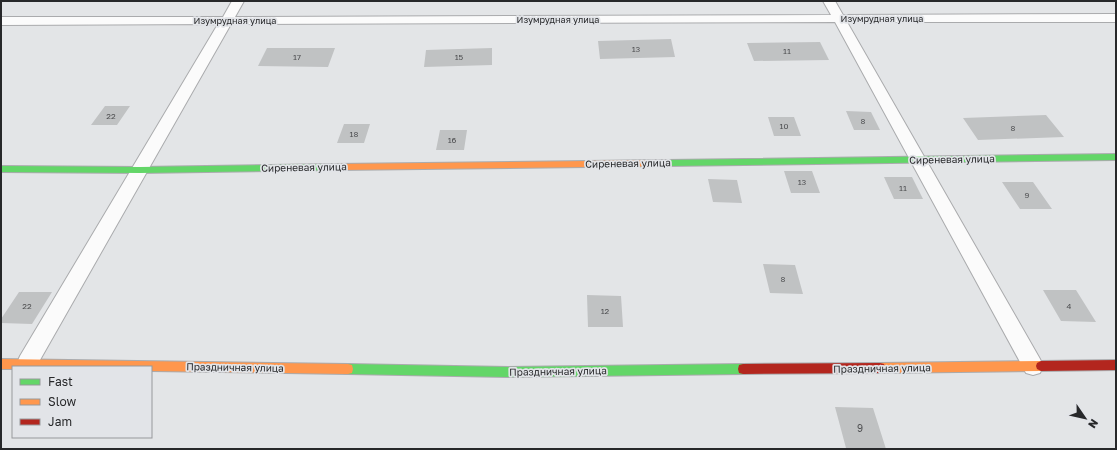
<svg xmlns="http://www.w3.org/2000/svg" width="1117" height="450" font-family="'Golos Text',sans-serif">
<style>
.building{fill:#c0c2c3}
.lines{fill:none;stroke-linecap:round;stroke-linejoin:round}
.street-casing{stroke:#aaabad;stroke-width:2}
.fast-casing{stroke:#aaabad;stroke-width:2}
.slow-casing{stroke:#aaabad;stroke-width:2}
.jam-casing{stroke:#aaabad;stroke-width:2}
.street{fill:#fbfbfb;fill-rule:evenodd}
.fast{fill:#63d668;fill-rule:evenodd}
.slow{fill:#ff974d;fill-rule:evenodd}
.jam{fill:#b3261e;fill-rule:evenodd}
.labels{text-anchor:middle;stroke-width:3.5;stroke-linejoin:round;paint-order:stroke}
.number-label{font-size:8px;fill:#4d4e50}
.far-street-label{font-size:9px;fill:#27282a;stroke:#e2e4e8}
.street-label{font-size:10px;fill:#27282a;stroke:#e2e4e8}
.near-number-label{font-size:10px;fill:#4d4e50}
</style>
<rect width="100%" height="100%" fill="#e3e5e7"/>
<!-- building -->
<path class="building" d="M671,39L675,57L600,59L598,41Z
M820,42L829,60L754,61L747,43Z
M267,48H335L328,67L258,66Z
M492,48V65L424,67L426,50Z
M105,106H130L117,125H91Z
M846,111L871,112L880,130H854Z
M1046,115L1064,137L978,140L963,118Z
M768,117H794L801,136H774Z
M344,124H370L364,143H337Z
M440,130H467L464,150H436Z
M784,171H812L820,193H791Z
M884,177H912L923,199H894Z
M708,179L737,180L742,203L713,202Z
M1002,182H1033L1052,209H1020Z
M763,264L795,265L803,294L770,293Z
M1043,290H1076L1096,322L1061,321Z
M19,292H52L32,324L1,323V319Z
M587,295L621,296L623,327H588Z
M835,407L873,408L886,449L846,448Z"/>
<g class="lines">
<!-- street casing -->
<g class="street-casing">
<path id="street" d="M232,1H244L235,17L831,15L823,1H835L843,15L1116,14V22H847L1040,359L1043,366L1040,373L1033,375L1026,373L835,22L231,24L36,367H19L17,363L20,356L218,24L1,25V17H223Z"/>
</g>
<!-- fast casing -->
<g class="fast-casing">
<path id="fast" d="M1116,154V160L666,166L662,163L666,160Z
M336,164L340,167L336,170L140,173L1,172V166L140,167Z
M348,364L508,367L743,364L747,365L748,369L747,373L743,374L508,377L348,374L344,373L343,369L344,365Z"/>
</g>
<!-- slow casing -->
<g class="slow-casing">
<path id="slow" d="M666,160L670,163L666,166L336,170L332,167L336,164Z
M1,359L348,364L352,365L353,369L352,373L348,374L151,371V367H13V369H1Z
M1041,361L1045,363L1046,366L1045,369L1041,371L880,373L876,372L875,368L876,364L880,363Z"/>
</g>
<!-- jam casing -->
<g class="jam-casing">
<path id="jam" d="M1116,360V370L1041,371L1037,369L1036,366L1037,363L1041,361Z
M880,363L884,364L885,368L884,372L880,373L743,374L739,373L738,369L739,365L743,364Z"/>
</g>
<!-- street -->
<use href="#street" class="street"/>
<!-- fast -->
<use href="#fast" class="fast"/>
<!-- slow -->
<use href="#slow" class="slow"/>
<!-- jam -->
<use href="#jam" class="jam"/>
</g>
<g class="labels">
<!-- number labels -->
<g class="number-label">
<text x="636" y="52">13</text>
<text x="787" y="54">11</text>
<text x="297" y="60">17</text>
<text x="459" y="60">15</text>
<text x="111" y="119">22</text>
<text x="863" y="124">8</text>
<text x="784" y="129">10</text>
<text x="1013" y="131">8</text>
<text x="354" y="137">18</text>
<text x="452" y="143">16</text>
<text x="802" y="185">13</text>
<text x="903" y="191">11</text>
<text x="1027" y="198">9</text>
<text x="783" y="282">8</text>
<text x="27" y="309">22</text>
<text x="1069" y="309">4</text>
<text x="605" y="314">12</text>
</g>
<!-- far-street labels -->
<g class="far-street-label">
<text x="882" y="22">Изумрудная улица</text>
<text x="558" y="23">Изумрудная улица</text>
<text x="235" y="24">Изумрудная улица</text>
</g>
<!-- street labels -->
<g class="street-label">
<text transform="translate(952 159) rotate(-1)" y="4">Сиреневая улица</text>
<text transform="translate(628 163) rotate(-1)" y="4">Сиреневая улица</text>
<text transform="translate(304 167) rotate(-1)" y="4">Сиреневая улица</text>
<text transform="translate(235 367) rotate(1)" y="4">Праздничная улица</text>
<text transform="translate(882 368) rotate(-1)" y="4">Праздничная улица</text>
<text transform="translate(558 371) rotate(-1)" y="4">Праздничная улица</text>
</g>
<!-- near-number labels -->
<g class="near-number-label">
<text x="860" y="432">9</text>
</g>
</g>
<!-- border -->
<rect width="1117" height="450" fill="none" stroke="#27282a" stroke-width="4"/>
<!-- legend -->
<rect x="12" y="366" width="140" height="72" fill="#e2e4e8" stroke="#97999c"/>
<rect x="20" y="379" width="20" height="6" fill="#63d668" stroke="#97999c"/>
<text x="48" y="386" font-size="12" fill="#27282a">Fast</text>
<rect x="20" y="399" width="20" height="6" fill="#ff974d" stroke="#97999c"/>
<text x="48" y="406" font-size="12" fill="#27282a">Slow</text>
<rect x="20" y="419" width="20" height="6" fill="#b3261e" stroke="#97999c"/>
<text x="48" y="426" font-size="12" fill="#27282a">Jam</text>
<!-- north arrow -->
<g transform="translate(1085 418) rotate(124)" stroke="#e2e4e8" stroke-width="3" paint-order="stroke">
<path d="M0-3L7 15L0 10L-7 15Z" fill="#27282a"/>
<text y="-6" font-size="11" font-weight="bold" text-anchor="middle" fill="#27282a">N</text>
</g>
</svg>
